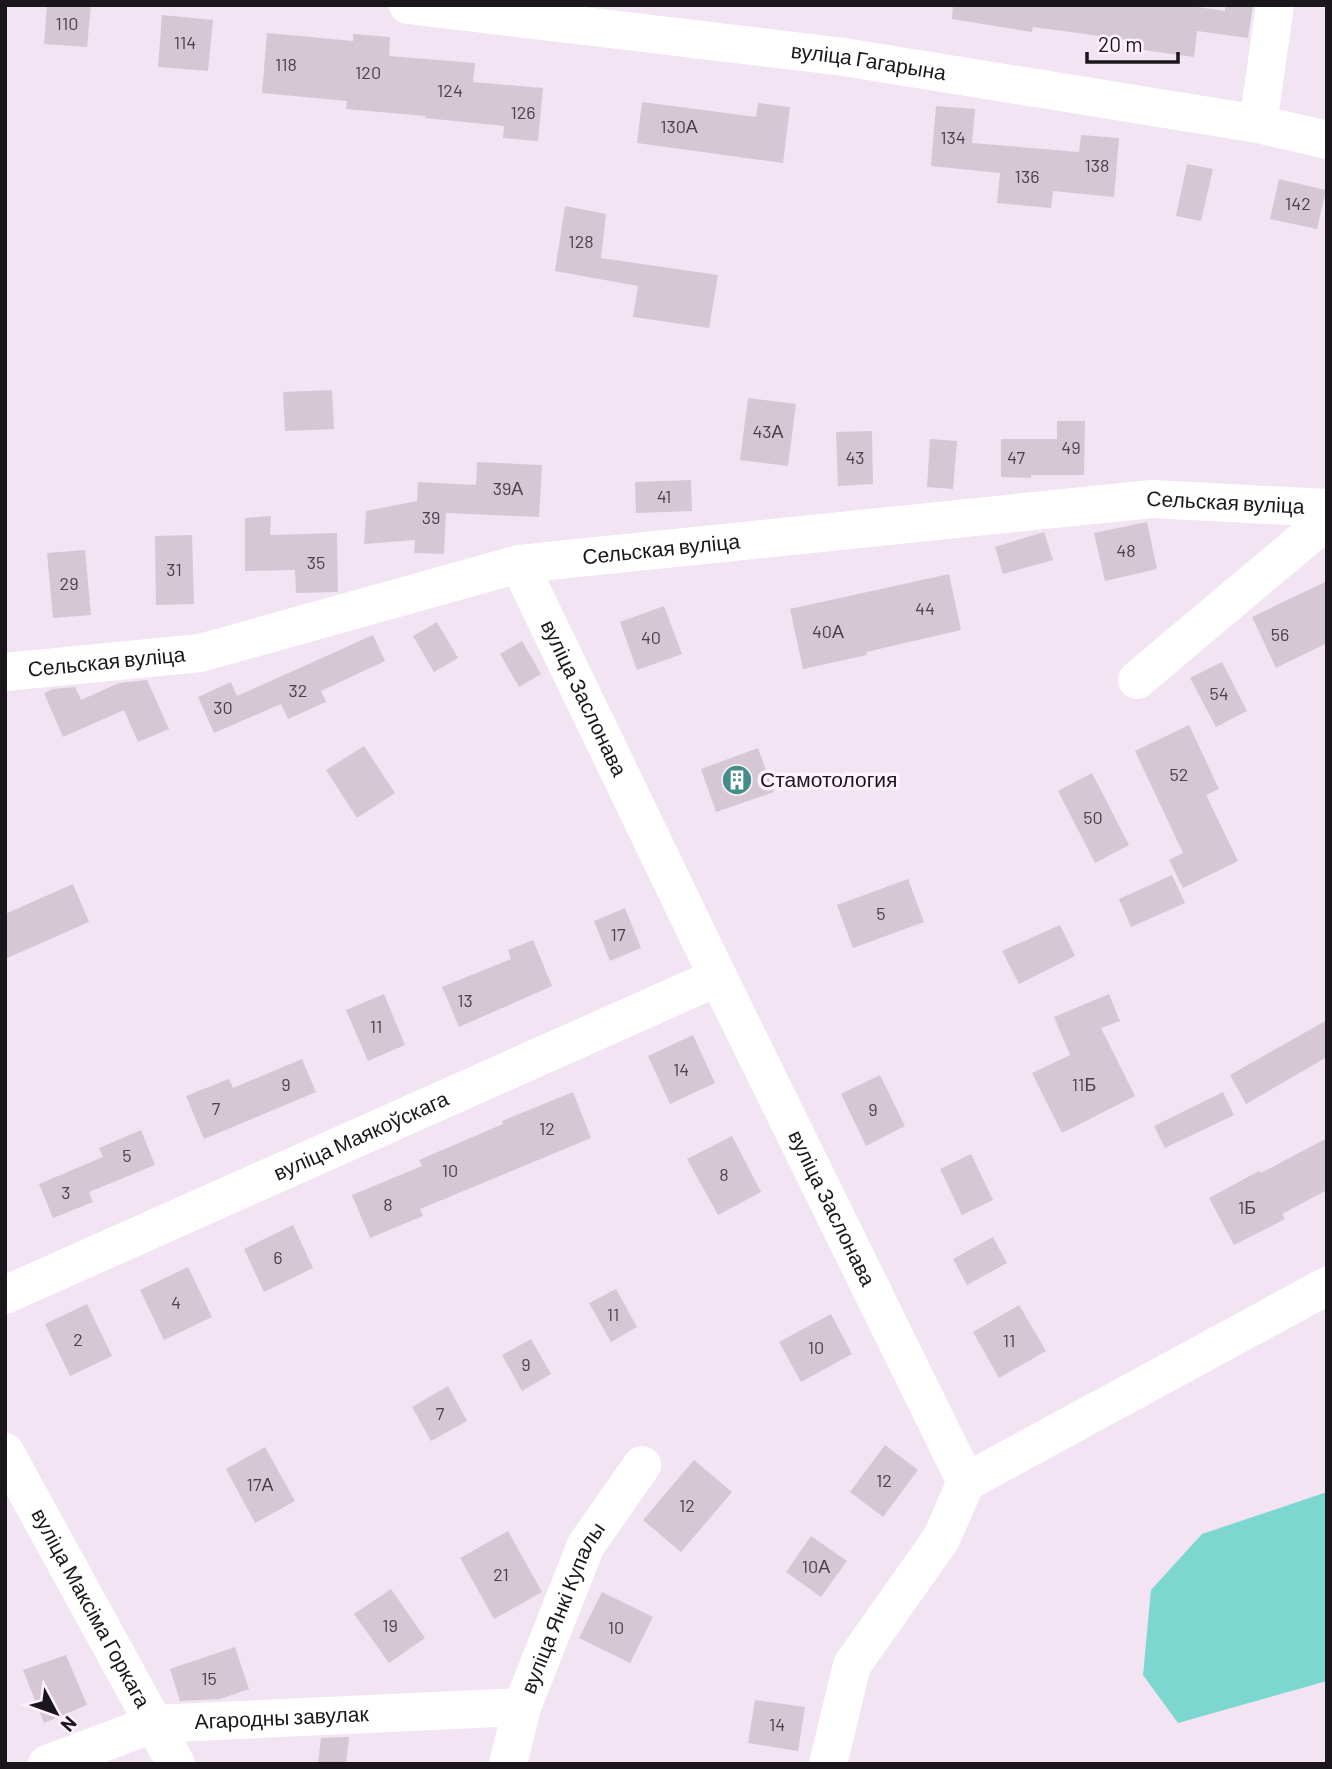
<svg xmlns="http://www.w3.org/2000/svg" width="1332" height="1769" font-family="Barlow,sans-serif">
<style>
.water{fill:#7cd7d1}
.building{fill:#d5c7d4}
.lines{fill:none;stroke-linecap:round;stroke-linejoin:round}
.minor{stroke:#fff;stroke-width:38}
.labels{text-anchor:middle;stroke-width:7;stroke-linejoin:round;paint-order:stroke}
.number-label{font-size:18px;fill:#4a4249}
.street-label{font-size:21px;fill:#1b161b;stroke:#fdf2fd}
.poi-label{font-size:21px;fill:#1b161b;stroke:#fdf2fd;text-anchor:start}
</style>
<rect width="100%" height="100%" fill="#f2e4f2"/>
<!-- water -->
<path class="water" d="M1327,1492V1681L1178,1723L1143,1675L1151,1590L1202,1534Z"/>
<!-- building -->
<path class="building" d="M47,5H91L87,47L44,44Z
M953,5H1183L1225,11V5H1253L1248,38L1197,31L1194,57L1143,50L1144,42L1033,27L1032,32L952,19Z
M162,15L213,20L208,71L158,67Z
M267,33L353,41V34L390,37L389,56L475,63L473,82L543,88L538,141L503,138L504,126L425,118V116L346,109L347,101L262,93Z
M642,102L756,117L758,103L790,107L783,163L637,143Z
M936,106L975,109L972,143L1079,152L1081,135L1119,138L1114,197L1053,191L1051,208L997,203L1000,173L931,166Z
M1187,164L1213,169L1201,221L1176,216Z
M1279,179L1326,190L1317,229L1270,219Z
M565,206L606,214L601,258L718,275L709,328L633,317L638,286L555,271Z
M332,390L334,429L285,431L283,392Z
M748,398L796,404L788,466L740,460Z
M1057,421H1085L1084,475H1031V478L1001,477V439H1057Z
M872,431L873,484L838,486L836,432Z
M930,439L957,441L953,489L927,487Z
M477,462L542,465L539,517L446,513L444,554L414,553L415,540L364,544L366,511L417,501L418,482L476,485Z
M691,480L692,511L636,513L635,482Z
M271,516L270,535L337,533L338,592L296,593L295,570L245,571V518Z
M1147,522L1157,569L1105,581L1094,533Z
M1044,532L1053,560L1003,574L995,547Z
M192,535L194,604L156,605L155,536Z
M85,550L91,615L53,618L47,553Z
M949,574L961,630L866,652L867,655L803,669L790,609Z
M1327,581V643L1276,668L1252,617Z
M664,606L682,654L637,670L620,622Z
M437,622L458,658L434,672L413,636Z
M373,635L385,661L321,691L326,702L288,719L281,704L214,733L198,697L231,682L237,696Z
M522,641L541,674L519,687L500,654Z
M1222,662L1247,711L1216,727L1190,678Z
M147,680L169,729L138,742L124,710L63,737L44,693L53,689L75,687L81,700L119,683Z
M1189,725L1219,789L1206,795L1238,861L1183,888L1169,860L1183,853L1135,751Z
M364,746L395,793L357,818L326,770Z
M758,748L774,792L716,812L701,769Z
M1092,773L1129,845L1095,863L1058,791Z
M1172,875L1185,903L1131,927L1119,899Z
M908,879L924,922L853,948L837,905Z
M73,884L89,922L5,959V914Z
M625,908L641,948L610,961L594,921Z
M1060,925L1075,956L1019,984L1002,951Z
M533,940L552,986L459,1027L442,987L511,959L508,950Z
M384,994L405,1045L368,1061L346,1010Z
M1109,994L1120,1021L1101,1028L1135,1096L1062,1133L1032,1073L1070,1055L1054,1017Z
M1327,1020V1057L1246,1104L1230,1075Z
M693,1035L715,1083L670,1104L648,1056Z
M302,1059L316,1092L204,1139L186,1096L229,1079L233,1088Z
M880,1075L905,1126L866,1146L841,1094Z
M573,1092L591,1138L420,1209L423,1216L370,1238L352,1195L422,1166L419,1160L503,1124L502,1121Z
M1223,1092L1234,1115L1165,1148L1154,1126Z
M141,1130L155,1165L89,1192L93,1202L53,1218L39,1184L103,1157L99,1148Z
M732,1136L761,1192L718,1215L687,1159Z
M1327,1138V1190L1282,1214L1285,1219L1234,1245L1209,1198L1259,1171L1261,1173Z
M971,1154L993,1200L962,1215L940,1169Z
M293,1225L313,1268L264,1292L244,1249Z
M993,1237L1007,1263L967,1285L953,1259Z
M188,1267L212,1317L164,1340L140,1290Z
M616,1289L637,1327L611,1342L589,1303Z
M87,1304L112,1356L70,1376L45,1324Z
M1019,1305L1046,1351L999,1378L973,1332Z
M831,1314L852,1354L801,1382L779,1342Z
M531,1339L551,1374L522,1391L502,1355Z
M448,1386L467,1421L431,1441L412,1407Z
M885,1445L918,1470L883,1517L850,1492Z
M265,1447L295,1501L255,1523L226,1469Z
M694,1460L732,1492L681,1552L643,1520Z
M508,1531L542,1592L494,1619L460,1558Z
M811,1536L847,1561L821,1597L786,1572Z
M391,1589L425,1638L389,1663L354,1614Z
M602,1592L653,1617L630,1663L579,1638Z
M235,1647L249,1689L220,1699L180,1701L170,1669Z
M66,1655L87,1705L44,1723L23,1670Z
M755,1700L805,1707L798,1751L748,1743Z
M347,1737H349L346,1764H318L321,1738Z"/>
<g class="lines">
<!-- minor -->
<g class="minor">
<path id="s1" d="M408,5L844,57L1258,124L1327,140"/>
<path d="M1258,124L1275,5"/>
<path id="s2" d="M519,564L718,977L966,1482L1327,1286"/>
<path id="s3" d="M5,672L200,653L519,564L1152,499L1327,508"/>
<path d="M1137,680L1327,520"/>
<path id="s4" d="M5,1295L718,977"/>
<path id="s5" d="M5,1452L176,1764"/>
<path id="s6" d="M47,1764L153,1724L522,1707"/>
<path id="s7" d="M508,1764L522,1707L586,1545L642,1465"/>
<path d="M828,1764L852,1665L941,1539L966,1482"/>
</g>
</g>
<!-- icons -->
<defs>
<g id="building-disc" transform="scale(1.575)"><circle r="9.5" fill="#458d88" stroke="#fdf2fd"/><path d="M-4-6H4V6H1V3H-1V6H-4ZM-2.5-4.3h1.7v1.8h-1.7ZM.8-4.3h1.7v1.8H.8ZM-2.5-1h1.7V.8h-1.7ZM.8-1h1.7V.8H.8Z" fill="#fff"/></g>
</defs>
<g fill-rule="evenodd">
<use href="#building-disc" x="737" y="780"/>
</g>
<g class="labels">
<!-- number labels -->
<g class="number-label">
<text x="67" y="30">110</text>
<text x="185" y="49">114</text>
<text x="286" y="71">118</text>
<text x="368" y="79">120</text>
<text x="450" y="97">124</text>
<text x="523" y="119">126</text>
<text x="679" y="133">130А</text>
<text x="953" y="144">134</text>
<text x="1097" y="172">138</text>
<text x="1027" y="183">136</text>
<text x="1298" y="210">142</text>
<text x="581" y="248">128</text>
<text x="768" y="438">43А</text>
<text x="1071" y="454">49</text>
<text x="855" y="464">43</text>
<text x="1016" y="464">47</text>
<text x="508" y="495">39А</text>
<text x="664" y="503">41</text>
<text x="431" y="524">39</text>
<text x="1126" y="557">48</text>
<text x="316" y="569">35</text>
<text x="174" y="576">31</text>
<text x="69" y="590">29</text>
<text x="925" y="615">44</text>
<text x="828" y="638">40А</text>
<text x="1280" y="641">56</text>
<text x="651" y="644">40</text>
<text x="298" y="697">32</text>
<text x="1219" y="700">54</text>
<text x="223" y="714">30</text>
<text x="1179" y="781">52</text>
<text x="1093" y="824">50</text>
<text x="881" y="920">5</text>
<text x="618" y="941">17</text>
<text x="465" y="1007">13</text>
<text x="376" y="1033">11</text>
<text x="681" y="1076">14</text>
<text x="286" y="1091">9</text>
<text x="1084" y="1091">11Б</text>
<text x="216" y="1115">7</text>
<text x="873" y="1116">9</text>
<text x="547" y="1135">12</text>
<text x="127" y="1162">5</text>
<text x="450" y="1177">10</text>
<text x="724" y="1181">8</text>
<text x="66" y="1199">3</text>
<text x="388" y="1211">8</text>
<text x="1247" y="1214">1Б</text>
<text x="278" y="1264">6</text>
<text x="176" y="1309">4</text>
<text x="613" y="1321">11</text>
<text x="78" y="1346">2</text>
<text x="1009" y="1347">11</text>
<text x="816" y="1354">10</text>
<text x="526" y="1371">9</text>
<text x="440" y="1420">7</text>
<text x="884" y="1487">12</text>
<text x="260" y="1491">17А</text>
<text x="687" y="1512">12</text>
<text x="816" y="1573">10А</text>
<text x="501" y="1581">21</text>
<text x="390" y="1632">19</text>
<text x="616" y="1634">10</text>
<text x="209" y="1685">15</text>
<text x="777" y="1731">14</text>
</g>
<!-- street labels -->
<g class="street-label">
<text dy="7" stroke="none"><textPath href="#s1" startOffset="464">вуліца Гагарына</textPath></text>
<text dy="7" stroke="none"><textPath href="#s3" startOffset="1237">Сельская вуліца</textPath></text>
<text dy="7" stroke="none"><textPath href="#s3" startOffset="670">Сельская вуліца</textPath></text>
<text dy="7" stroke="none"><textPath href="#s3" startOffset="102">Сельская вуліца</textPath></text>
<text dy="7" stroke="none"><textPath href="#s2" startOffset="149">вуліца Заслонава</textPath></text>
<text dy="7" stroke="none"><textPath href="#s4" startOffset="390">вуліца Маякоўскага</textPath></text>
<text dy="7" stroke="none"><textPath href="#s2" startOffset="716">вуліца Заслонава</textPath></text>
<text dy="7" stroke="none"><textPath href="#s5" startOffset="178">вуліца Максіма Горкага</textPath></text>
<text dy="7" stroke="none"><textPath href="#s7" startOffset="166">вуліца Янкі Купалы</textPath></text>
<text dy="7" stroke="none"><textPath href="#s6" startOffset="242">Агародны завулак</textPath></text>
</g>
<!-- poi labels -->
<g class="poi-label">
<text x="760" y="787">Стамотология</text>
</g>
</g>
<!-- border -->
<rect width="1332" height="1769" fill="none" stroke="#1b161b" stroke-width="14"/>
<!-- north arrow -->
<g transform="translate(56 1713) rotate(131)" stroke="#fdf2fd" stroke-width="5" paint-order="stroke">
<path d="M0-5L12 26L0 18L-12 26Z" fill="#1b161b"/>
<text y="-10" font-size="19" font-weight="bold" text-anchor="middle" fill="#1b161b">N</text>
</g>
<!-- scale -->
<path d="M1087 52v10h91v-10" fill="none" stroke="#1b161b" stroke-width="3.5"/>
<text x="1098" y="52" font-size="21" fill="#1b161b" stroke="#fdf2fd" stroke-width="5" paint-order="stroke">20 m</text>
</svg>
